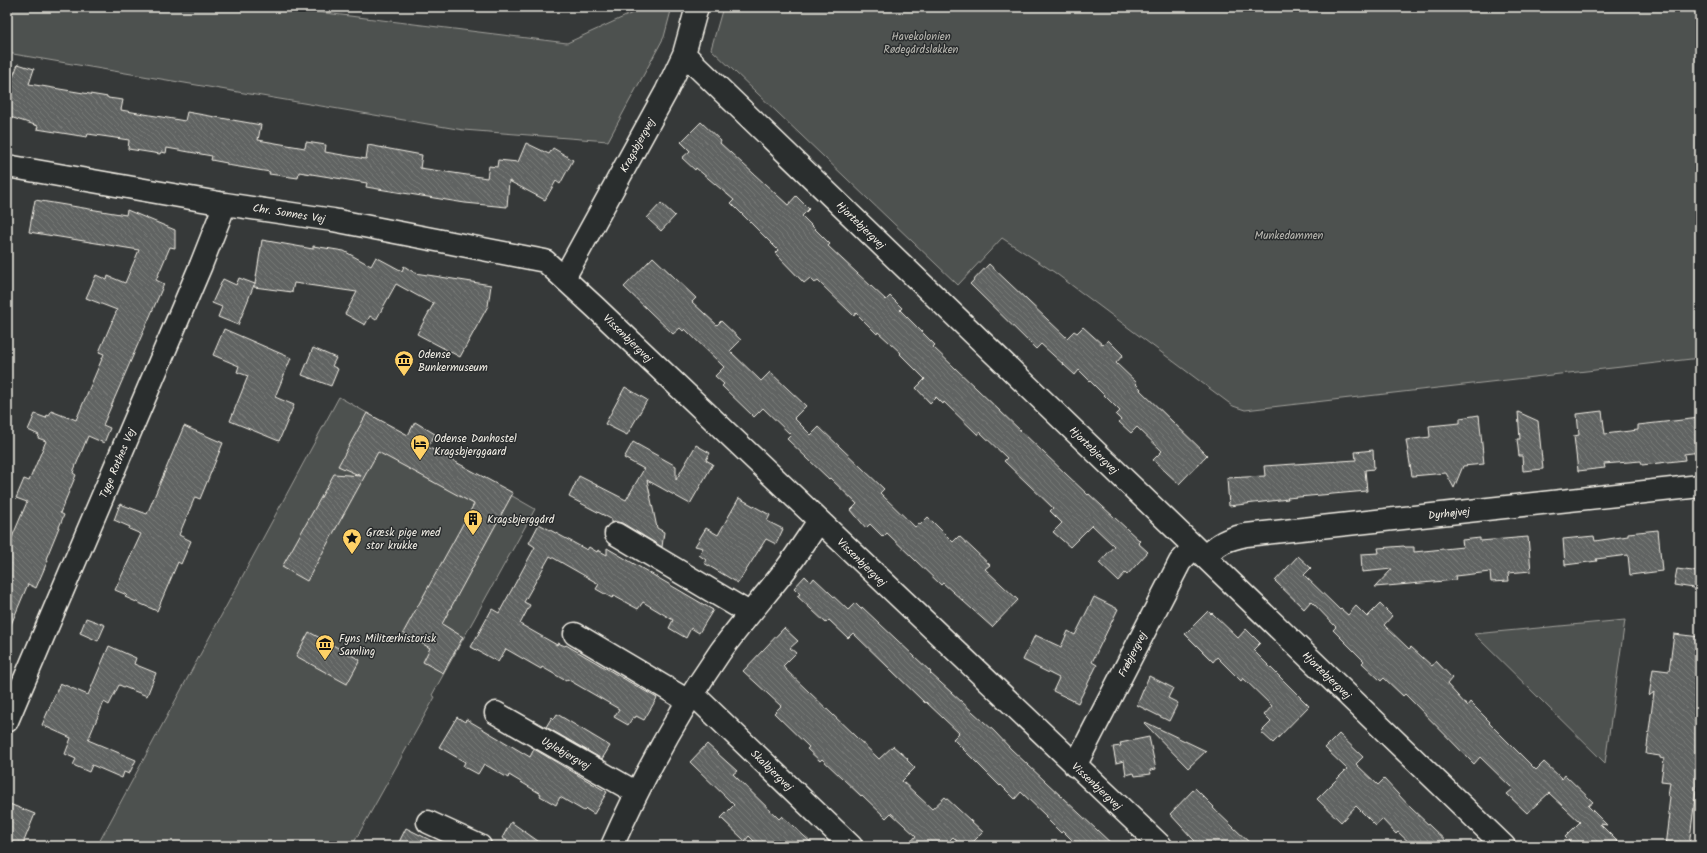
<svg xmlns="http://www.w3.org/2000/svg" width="1707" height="853" font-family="Kalam,sans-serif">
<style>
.green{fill:#4e514f;stroke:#a1a19c}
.building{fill:url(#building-back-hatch);stroke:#f4f1e8}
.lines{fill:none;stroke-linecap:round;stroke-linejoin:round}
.minor-casing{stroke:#f4f1e8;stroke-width:25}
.minor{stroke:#2a2d2e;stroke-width:22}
.labels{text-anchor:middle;stroke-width:3;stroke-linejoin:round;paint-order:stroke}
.park-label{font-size:11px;fill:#bab9b2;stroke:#2a2d2e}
.street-label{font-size:11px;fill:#f4f1e8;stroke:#2a2d2e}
.poi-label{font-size:11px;fill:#f4f1e8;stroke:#2a2d2e;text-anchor:start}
</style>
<defs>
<pattern id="building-back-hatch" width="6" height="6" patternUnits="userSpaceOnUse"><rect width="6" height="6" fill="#616362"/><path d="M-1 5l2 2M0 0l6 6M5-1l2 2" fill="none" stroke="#787a78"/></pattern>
</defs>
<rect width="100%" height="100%" fill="#363939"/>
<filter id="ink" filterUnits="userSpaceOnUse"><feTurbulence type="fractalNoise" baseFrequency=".025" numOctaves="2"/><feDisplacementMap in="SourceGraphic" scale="8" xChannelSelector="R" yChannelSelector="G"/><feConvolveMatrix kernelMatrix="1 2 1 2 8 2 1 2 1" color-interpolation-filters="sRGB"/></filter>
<g filter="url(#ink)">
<!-- green -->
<path class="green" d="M7,7H277L567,43L639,10L672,7L664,37L608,141L463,130L7,53Z
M723,7H1700V358L1245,410L1233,406L1054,272L1002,238L958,285L711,49Z
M339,397L535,509L432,695L435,697L352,846H97Z
M1625,620L1605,763L1474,634L1614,621Z"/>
<!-- building -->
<path class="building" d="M18,64L34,69L29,84L108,97V98L123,100L121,110L185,121L187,112L261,125L258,140L305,148L306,142L326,145L325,152L366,159L368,145L422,155L420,168L487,178L489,166L497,167L498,160L518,162L526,143L549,154L553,148L573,160L560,184L556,181L545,200L509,181L507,207L465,203L366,187L367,183L299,172L298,178L269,174L270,172L227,165V163L211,160L212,156L167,148L166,153L161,152L160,154L128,149L129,140L88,134L87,137L37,129L38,126L7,116V75L13,77Z
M701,122L721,141L720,143L788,205L796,196L809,209L802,216L830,244L828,246L886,300L890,296L902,308L900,310L935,345L933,347L1088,495L1089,494L1140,541L1138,543L1148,552L1127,575L1125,573L1118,581L1099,563L1114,546L1092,525L1070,547L1053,532L1062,523L1050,511L1053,508L1004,461L1007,458L980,432L978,435L944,402L943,404L936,397L930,403L916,388L925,379L900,354L901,353L878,332L877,334L856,313L854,316L818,281L815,283L810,278L804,283L775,253L778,250L731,203L734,200L696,168L695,170L682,158L690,151L681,142Z
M35,200L126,215L127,210L175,230V248L170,247L156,280L164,284L103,425L110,428L104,443L88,436L74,470L73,473L76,475L60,513L64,515L46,559L48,560L36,588L28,584L7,634V557L12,543L10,542L27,502L16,498L24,479L29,481L46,441L38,438L39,435L28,430L35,414L46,418L47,415L49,416L51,411L69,418V417L76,420L104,354L99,352L117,310L86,298L96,275L107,280L108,276L125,283L139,250L29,232Z
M661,203L675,216L661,231L647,218Z
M262,240L313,249V246L344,251L371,266L376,257L402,271L404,266L415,273L491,285L488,306L460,357L417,334L434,303L429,302L396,284L376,320L370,316L365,325L345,314L357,292L294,283L292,292L254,287V285L238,325L218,317L222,307L212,303L223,279L236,285L239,278L255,284Z
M653,257L696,298L692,302L717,325L721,321L741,340L730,351L761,381L770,372L806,406L794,418L811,435L819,427L884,489L880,493L915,527L919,523L920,525L928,517L953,542L959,536L990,565L985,569L1018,600L992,627L943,583L941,585L887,533L883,537L870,524L866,528L851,510L857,504L830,478L829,479L787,439L791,435L763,408L754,417L722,386L724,384L715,376L724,367L685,329L683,331L680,328L673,334L624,287Z
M989,264L1067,338L1074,331L1077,333L1083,327L1103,345L1108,340L1123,355L1116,363L1137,383L1136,384L1141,389L1140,390L1207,455L1179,484L1153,460L1162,451L1137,427L1131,433L1119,422L1121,420L1116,415L1120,411L1079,370L1075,375L1041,344L1036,349L970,284Z
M224,329L291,358L275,397L294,405L279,441L230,421L248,376L237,372L239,366L213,355Z
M313,348L336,358L332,366L338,369L331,386L302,375Z
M625,387L647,400L627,435L605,424Z
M1602,411L1605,434L1638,430V425L1700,418V452L1684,454L1685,460L1642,465L1641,461L1604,464L1605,468L1578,471L1574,436L1579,435L1577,414Z
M1518,412L1538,421L1543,469L1523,471L1522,456H1519L1517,439H1520Z
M367,413L408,435L415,422L435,434L428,447L513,493L442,624L463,637L443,673L423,662L430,648L403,633L474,504L378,452L307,581L282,567L334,474L361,476L338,466Z
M1479,415L1484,464L1463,466L1454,488L1446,473L1412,476L1406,440L1430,437L1429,426L1460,423V418Z
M184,426L223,443L200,499L195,497L179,535L191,541L181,564L178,562L157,611L125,597L127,595L115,590L141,534L129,529L130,527L114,520L120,504L147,514Z
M633,442L676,466V480L696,445L710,453L706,460L713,464L690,504L647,480L657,528L664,532L662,547L622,523L617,522L611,523V519L569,497L579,476L626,500L644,469L624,458Z
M1373,450L1374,469L1365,470L1367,491L1287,498L1288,499L1229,506L1227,478L1265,476L1264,466L1356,460L1355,452Z
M739,498L770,515L767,521L783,529L776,544L766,539L738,583L704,563L706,560L699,555L703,548L695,546L706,528L718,535Z
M539,524L587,550L589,547L597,552L598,550L607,555V548L713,610L699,633L691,628L686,638L669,628L673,620L643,602L638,609L614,596L612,598L596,589L599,584L550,556L524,602L530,605L520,624L557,645L558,643L565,646L566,645L657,698L644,720L636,716L635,718L633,717L628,725L614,717L619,709L567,679L566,681L542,667L541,669L506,649L498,662L471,647L492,609L499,613L535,547L529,543Z
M1658,530L1662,571L1630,575L1628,555L1596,559L1597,561L1565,565L1563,539L1594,536L1595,541L1628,536V533Z
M1528,537L1531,571L1508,573L1509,581L1491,582L1490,572L1455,576L1456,580L1375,587L1392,569L1362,572L1361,554L1379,553L1378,548L1404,546L1405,547H1414V552L1463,547L1462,540L1480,538V541Z
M1298,556L1311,568L1304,575L1340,610L1341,609L1348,615L1356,606L1367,617L1380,604L1392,616L1384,625L1409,649L1411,647L1432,666L1436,661L1452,678L1447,684L1467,706L1470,702L1490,722L1489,723L1536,770L1544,762L1562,779L1565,775L1593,802L1588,806L1607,825L1600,824L1622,846H1574L1565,837L1580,822L1549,793L1527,813L1507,794L1513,789L1480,757L1474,764L1405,694L1403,696L1384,678L1381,681L1362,663L1364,661L1333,630L1336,627L1311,601L1304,609L1275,581Z
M1677,569L1700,572V589L1674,585Z
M805,576L811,582L814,578L848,610L855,603L861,609L862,607L931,672L930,673L994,731L1011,749L1114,846H1078L1063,831L1061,833L1045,817L1046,816L1021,792L1015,799L1001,785L1000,786L953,739L959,733L926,702L925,703L853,633L848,638L829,620L826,623L797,596L800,594L794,588Z
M1094,597L1118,609L1092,662L1097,665L1078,703L1053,691L1059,678L1023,660L1035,635L1061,647L1068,631L1075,635Z
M1208,611L1211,614L1212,613L1238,638L1246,629L1260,643L1253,650L1309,706L1273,743L1261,732L1271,722L1264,715L1272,706L1243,678L1241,681L1217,657L1213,662L1185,634Z
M86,618L105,625L98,641L80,633Z
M784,628L798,641L790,648L796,653L783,666L785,669L879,759L893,746L908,759L907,760L915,768L902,781L932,809L945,797L983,832L969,846H962L953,837L944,846H907L916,836L891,813L886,818L862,795L861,796L822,759L820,761L807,749L809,747L774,713L781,706L743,671Z
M309,632L360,660L347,684L296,656Z
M1674,634L1700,637V759L1689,846H1666L1670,814H1668L1670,797L1668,796L1670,782L1661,781L1664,759L1660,758V756L1646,754L1654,692L1649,696L1653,669L1669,671Z
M109,646L136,658L134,664L156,673L147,696L119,685L109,705L104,702L88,740L136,760L129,774L124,772L122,778L92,765L89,772L73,765L76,759L65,754L71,738L42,725L60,683L88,695Z
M1149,676L1173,688L1168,698L1178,703L1169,721L1137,705Z
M557,714L610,746L602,759L546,727L552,717L554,719Z
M457,717L465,722L466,719L530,757L534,749L607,792L594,814L586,809L584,811L560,797L556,805L540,796L541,794L509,775L508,778L484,764L478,774L463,766L465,762L439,747Z
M1145,722L1206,751L1188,768L1144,723Z
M1339,734L1363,757L1356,764L1378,785L1384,779L1411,808L1451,846H1413L1398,832L1396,834L1382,819L1376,826L1356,806L1341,822L1317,799L1347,769L1325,748Z
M1149,737L1156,769L1150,770L1151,774L1135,776L1134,773L1126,775L1124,761L1116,763L1113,747L1121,746L1120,743Z
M707,744L737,771L733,774L779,819L782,816L815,846H759L749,836L745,841L721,818L734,805L690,762Z
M1195,788L1214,807L1213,808L1253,846H1200L1192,838L1170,814Z
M7,803L35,814L22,846L7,841Z
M511,822L545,846H517L502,838Z
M406,828L442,846H397Z"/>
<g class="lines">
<!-- minor casing -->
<g class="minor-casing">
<path id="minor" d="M684,54L1504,846
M7,166L225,204L333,220L545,261L596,308L1161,846
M564,278L666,92L684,54L697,7
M616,534L749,613
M1205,557C1218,543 1227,539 1246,535L1700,486
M575,634L688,701
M693,694L851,846
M496,713L637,793
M7,721L201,265L225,204
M1075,766L1180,562L1194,547
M428,822L480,846
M612,846C642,778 678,713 720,652C741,623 764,597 786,569C798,553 808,537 819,521"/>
</g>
<!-- minor -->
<use href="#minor" class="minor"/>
</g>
</g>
<!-- icons -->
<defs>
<g id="museum-pin" transform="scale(1)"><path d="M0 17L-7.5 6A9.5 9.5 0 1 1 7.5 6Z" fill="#ffd166" stroke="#2a2d2e"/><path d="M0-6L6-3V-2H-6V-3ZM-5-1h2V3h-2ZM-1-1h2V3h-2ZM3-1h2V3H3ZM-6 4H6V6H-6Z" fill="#111"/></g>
<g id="hotel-pin" transform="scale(1)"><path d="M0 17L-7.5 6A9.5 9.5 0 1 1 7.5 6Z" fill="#ffd166" stroke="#2a2d2e"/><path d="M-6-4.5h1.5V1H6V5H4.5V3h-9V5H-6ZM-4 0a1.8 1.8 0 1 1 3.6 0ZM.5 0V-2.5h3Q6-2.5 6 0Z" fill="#111"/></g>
<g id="building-pin" transform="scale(1)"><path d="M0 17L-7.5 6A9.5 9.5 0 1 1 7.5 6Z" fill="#ffd166" stroke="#2a2d2e"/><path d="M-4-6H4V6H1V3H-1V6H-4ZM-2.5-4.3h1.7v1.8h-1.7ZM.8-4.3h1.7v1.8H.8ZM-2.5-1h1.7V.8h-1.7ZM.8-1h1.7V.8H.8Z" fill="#111"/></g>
<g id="sight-pin" transform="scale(1)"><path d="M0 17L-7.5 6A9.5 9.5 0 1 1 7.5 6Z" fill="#ffd166" stroke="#2a2d2e"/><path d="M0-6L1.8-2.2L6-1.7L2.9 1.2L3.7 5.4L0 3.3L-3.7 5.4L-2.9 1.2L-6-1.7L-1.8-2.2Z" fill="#111"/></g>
</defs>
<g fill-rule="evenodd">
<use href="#museum-pin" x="404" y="360"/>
<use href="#hotel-pin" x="420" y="444"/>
<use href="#building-pin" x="473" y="519"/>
<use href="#sight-pin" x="352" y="538"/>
<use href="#museum-pin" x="325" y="644"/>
</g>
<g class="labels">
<!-- park labels -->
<g class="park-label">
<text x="921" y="40">Havekolonien<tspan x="921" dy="13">Rødegårdsløkken</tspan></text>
<text x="1289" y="239">Munkedammen</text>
</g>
<!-- street labels -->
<g class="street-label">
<text transform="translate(637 145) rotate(-61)" y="4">Kragsbjergvej</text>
<text transform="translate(289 213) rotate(9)" y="4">Chr. Sonnes Vej</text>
<text transform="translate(861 225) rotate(44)" y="4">Hjortebjergvej</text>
<text transform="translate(628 338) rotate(44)" y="4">Vissenbjergvej</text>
<text transform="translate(1094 450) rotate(44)" y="4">Hjortebjergvej</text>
<text transform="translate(117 463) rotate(-67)" y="4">Tyge Rothes Vej</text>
<text transform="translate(1449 513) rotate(-6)" y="4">Dyrhøjvej</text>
<text transform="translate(862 562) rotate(44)" y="4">Vissenbjergvej</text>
<text transform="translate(1132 654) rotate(-63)" y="4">Frøbjergvej</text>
<text transform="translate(1327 675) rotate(44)" y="4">Hjortebjergvej</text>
<text transform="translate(566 753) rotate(30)" y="4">Uglebjergvej</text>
<text transform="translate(772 770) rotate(44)" y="4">Skalbjergvej</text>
<text transform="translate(1097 786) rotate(43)" y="4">Vissenbjergvej</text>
</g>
<!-- poi labels -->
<g class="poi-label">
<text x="418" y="358">Odense<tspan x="418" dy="13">Bunkermuseum</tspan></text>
<text x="434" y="442">Odense Danhostel<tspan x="434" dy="13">Kragsbjerggaard</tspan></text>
<text x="487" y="523">Kragsbjerggård</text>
<text x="366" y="536">Græsk pige med<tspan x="366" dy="13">stor krukke</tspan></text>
<text x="339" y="642">Fyns Militærhistorisk<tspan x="339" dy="13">Samling</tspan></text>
</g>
</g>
<!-- margin -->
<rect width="1707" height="853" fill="none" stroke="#2a2d2e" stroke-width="24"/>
<rect x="12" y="12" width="1683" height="829" fill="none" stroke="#f4f1e8" stroke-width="1.5" filter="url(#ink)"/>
</svg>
